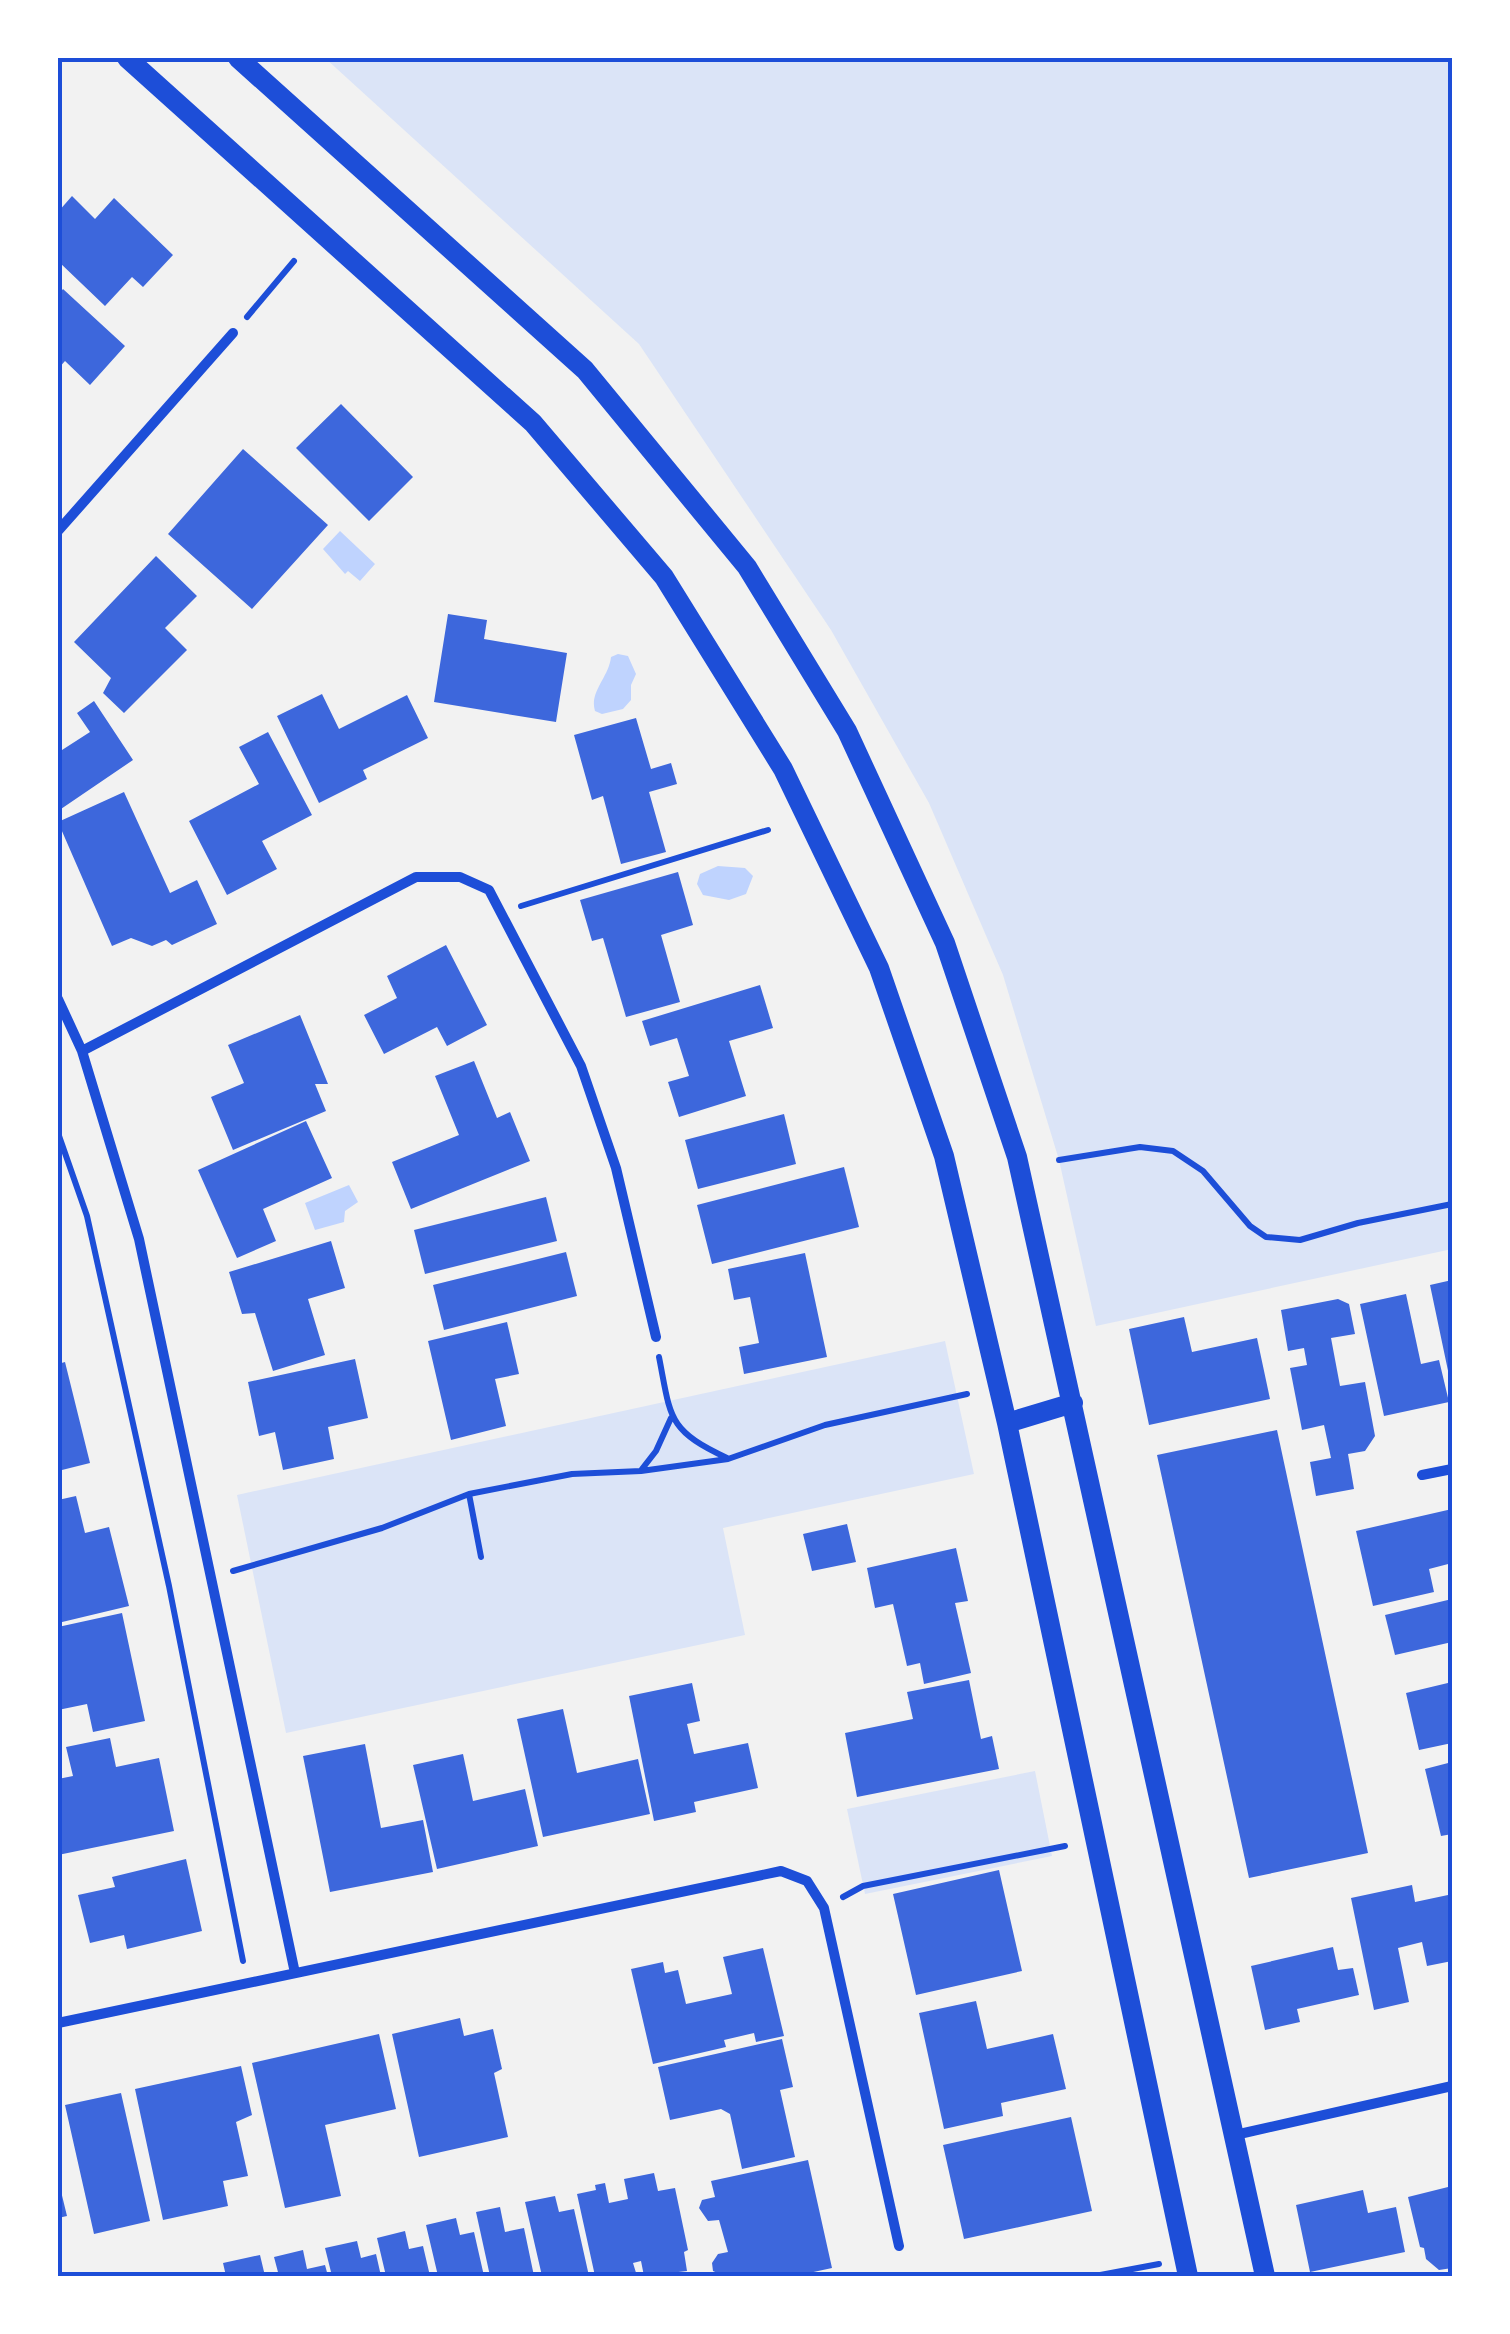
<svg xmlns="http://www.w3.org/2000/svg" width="1510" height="2334" font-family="Cabin,sans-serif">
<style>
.green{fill:#dbe4f7}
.water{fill:#bfd3fe}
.building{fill:#3d67dc}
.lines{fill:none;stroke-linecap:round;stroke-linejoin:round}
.path{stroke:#1d4ed8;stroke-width:6}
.minor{stroke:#1d4ed8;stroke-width:10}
.secondary{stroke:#1d4ed8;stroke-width:20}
.neatline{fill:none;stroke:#1d4ed8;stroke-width:4}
</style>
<rect width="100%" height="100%" fill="#f2f2f2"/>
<!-- green -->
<path class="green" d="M325,58H1452V1249L1096,1326L1059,1160L1003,975L929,803L831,630L639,344Z
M945,1341L974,1474L723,1528L745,1635L286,1733L237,1495Z
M1035,1771L1052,1856L865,1894L847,1809Z"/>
<!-- water -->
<path class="water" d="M340,531L375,564L360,581L348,571L345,574L323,549Z
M618,654L628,656L636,674L631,685V700L623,709L602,714L595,711C589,692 609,677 611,657Z
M718,866L745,868L753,876L746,894L729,900L703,895L697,884L700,874Z
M349,1185L358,1202L345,1211L344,1222L315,1230L305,1203Z"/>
<!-- building -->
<path class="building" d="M72,196L95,219L114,198L173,255L143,287L132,277L105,306L58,261V212Z
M63,289L125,346L90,385L65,361L58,369V295Z
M341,404L413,477L369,521L296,448Z
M243,449L328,525L252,609L168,534Z
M156,556L197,596L165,628L187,650L124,713L103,693L111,678L74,642Z
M448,614L487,620L484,639L567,653L556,722L434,702Z
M322,694L339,729L407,695L428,738L363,770L367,779L319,803L277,716Z
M94,701L133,760L58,811V744L62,750L90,732L77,713Z
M636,718L651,769L671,763L677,784L649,792L666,852L621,864L603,796L592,800L574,735Z
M268,732L312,815L262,841L277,869L227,895L189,821L259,784L239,747Z
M124,792L170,893L197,880L217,924L172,945L166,940L152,946L131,938L112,946L58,822Z
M678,872L693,925L661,935L680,1002L626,1017L603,938L592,941L580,900Z
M446,945L487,1025L447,1046L437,1027L384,1054L364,1015L397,998L387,976Z
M760,985L773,1028L729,1041L746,1096L679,1117L668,1082L689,1076L677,1038L650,1046L642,1021Z
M300,1015L328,1084H315L326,1111L233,1150L211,1097L244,1083L228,1045Z
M474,1061L497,1118L510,1112L530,1161L411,1209L392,1162L459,1135L435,1076Z
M784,1114L796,1164L698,1189L685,1140Z
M306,1121L332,1178L263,1209L276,1241L237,1258L198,1170Z
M844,1167L859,1227L712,1264L697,1205Z
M546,1197L557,1241L425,1274L414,1230Z
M331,1241L345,1288L308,1299L325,1355L273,1371L255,1313L242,1314L229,1272Z
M566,1252L577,1296L444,1330L433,1285Z
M805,1253L827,1357L744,1374L739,1347L759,1343L750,1297L734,1300L728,1269Z
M1452,1280V1385H1451L1430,1285Z
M1406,1294L1421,1364L1439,1360L1449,1402L1384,1416L1360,1304Z
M1338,1299L1349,1304L1355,1334L1331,1338L1340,1386L1365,1382L1375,1436L1365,1451L1348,1454L1354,1489L1316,1496L1310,1462L1331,1458L1324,1425L1302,1430L1290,1368L1307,1365L1304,1348L1288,1351L1281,1310Z
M1184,1317L1192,1352L1257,1338L1270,1399L1149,1425L1129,1329Z
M507,1322L519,1374L495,1379L506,1426L451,1440L428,1341Z
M355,1359L368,1418L328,1427L334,1459L283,1470L275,1432L259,1436L248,1382Z
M65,1362L90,1463L58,1471V1364Z
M1277,1430L1368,1853L1249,1878L1157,1455Z
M76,1496L85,1533L109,1527L129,1606L58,1623V1500Z
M1452,1509V1563L1429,1569L1434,1592L1373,1606L1356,1531Z
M847,1524L856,1562L812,1571L803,1534Z
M956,1548L968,1601L955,1603L971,1673L924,1684L920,1663L907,1666L893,1604L875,1608L867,1568Z
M1452,1599V1642L1395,1655L1385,1615Z
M122,1613L145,1721L93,1732L87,1704L58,1710V1627Z
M969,1680L981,1739L992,1736L999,1769L857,1797L845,1733L913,1719L907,1692Z
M1452,1682V1743L1419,1750L1406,1693Z
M692,1683L700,1721L687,1724L694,1754L748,1743L758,1788L694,1802L696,1812L654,1821L629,1696Z
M563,1709L577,1773L638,1759L650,1814L543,1837L517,1719Z
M110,1738L116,1767L159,1758L174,1831L58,1855V1779L73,1776L66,1747Z
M365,1744L381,1828L423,1820L433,1872L330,1892L303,1756Z
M463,1754L473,1801L525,1789L538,1846L437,1869L413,1765Z
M1452,1762V1834L1441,1836L1425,1769Z
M186,1859L202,1931L127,1949L124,1935L90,1943L78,1895L115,1887L112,1877Z
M999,1870L1022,1971L916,1995L893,1894Z
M1412,1885L1415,1902L1448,1895L1452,1917V1961L1427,1966L1422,1942L1398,1948L1409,2002L1374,2010L1351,1898Z
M1333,1947L1338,1970L1353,1968L1359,1995L1297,2009L1300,2022L1265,2030L1251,1966Z
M763,1948L784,2036L756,2042L754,2033L724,2040L726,2047L653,2064L631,1969L663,1962L665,1973L678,1970L686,2004L732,1994L723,1957Z
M976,2001L987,2049L1053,2034L1066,2089L1001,2103L1003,2116L944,2129L919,2013Z
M460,2018L464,2036L493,2029L502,2069L494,2073L508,2137L419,2157L392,2034Z
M379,2034L396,2109L325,2125L341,2196L285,2208L252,2063Z
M782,2039L793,2087L780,2090L795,2157L742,2169L730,2114L721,2109L670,2120L658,2067Z
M241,2066L252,2115L236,2122L248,2176L223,2181L228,2206L163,2220L135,2089Z
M121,2093L150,2221L94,2234L65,2105Z
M1071,2117L1092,2211L964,2239L943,2145Z
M808,2160L832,2268L795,2276H724L713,2271L712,2263L718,2254L728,2252L719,2220L708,2221L699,2208L702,2200L715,2197L711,2181Z
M654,2173L658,2191L675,2188L688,2250L684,2252L687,2271L644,2276L641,2261L633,2263L637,2276H595L577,2194L596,2190L595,2185L605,2183L609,2203L628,2199L624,2179Z
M58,2179L67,2216L58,2218Z
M1452,2186V2268L1439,2270L1426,2259L1424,2248L1420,2247L1408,2197Z
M1363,2190L1368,2213L1396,2207L1405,2252L1310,2272L1296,2205Z
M555,2196L559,2212L574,2209L589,2276H542L525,2202Z
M500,2207L505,2232L524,2228L534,2276H490L476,2212Z
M456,2218L460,2235L474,2232L484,2276H438L426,2225Z
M405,2231L409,2249L423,2246L430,2276H386L377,2238Z
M357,2241L361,2258L376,2254L381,2276H332L325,2248Z
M303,2250L307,2269L325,2265L328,2276H279L274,2257Z
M260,2255L265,2276H226L223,2263Z"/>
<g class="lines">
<!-- path -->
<path class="path" d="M247,317L294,261
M521,906L768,830
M58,1133L87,1216L169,1586L243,1961
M1059,1160L1140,1147L1173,1151L1203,1171L1250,1226L1266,1237L1300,1240L1358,1223L1452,1204
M659,1357C671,1418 667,1430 727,1458
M642,1469L656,1451L671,1418
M469,1494L481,1557
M233,1571L382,1528L469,1494L572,1474L641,1471L728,1459L825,1425L967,1394
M843,1897L863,1886L1065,1846
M1095,2276L1159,2264"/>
<!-- minor -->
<path class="minor" d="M58,531L233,333
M58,999L82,1051L139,1239L295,1973
M82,1051L416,877H460L489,890L581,1066L616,1168L656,1337
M1422,1475L1452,1469
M58,2023L781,1871L807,1881L824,1908L899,2246
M1235,2135L1452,2086"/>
<!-- secondary -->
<path class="secondary" d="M127,58L533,423L664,577L783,769L879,968L944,1156L1007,1423L1188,2276
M238,58L585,370L747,567L847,731L945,943L1017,1157L1265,2276
M1007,1423L1073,1403"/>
</g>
<!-- border -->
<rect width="1510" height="2334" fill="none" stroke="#ffffff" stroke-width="120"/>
<rect x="60" y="60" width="1390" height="2214" class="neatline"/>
</svg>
